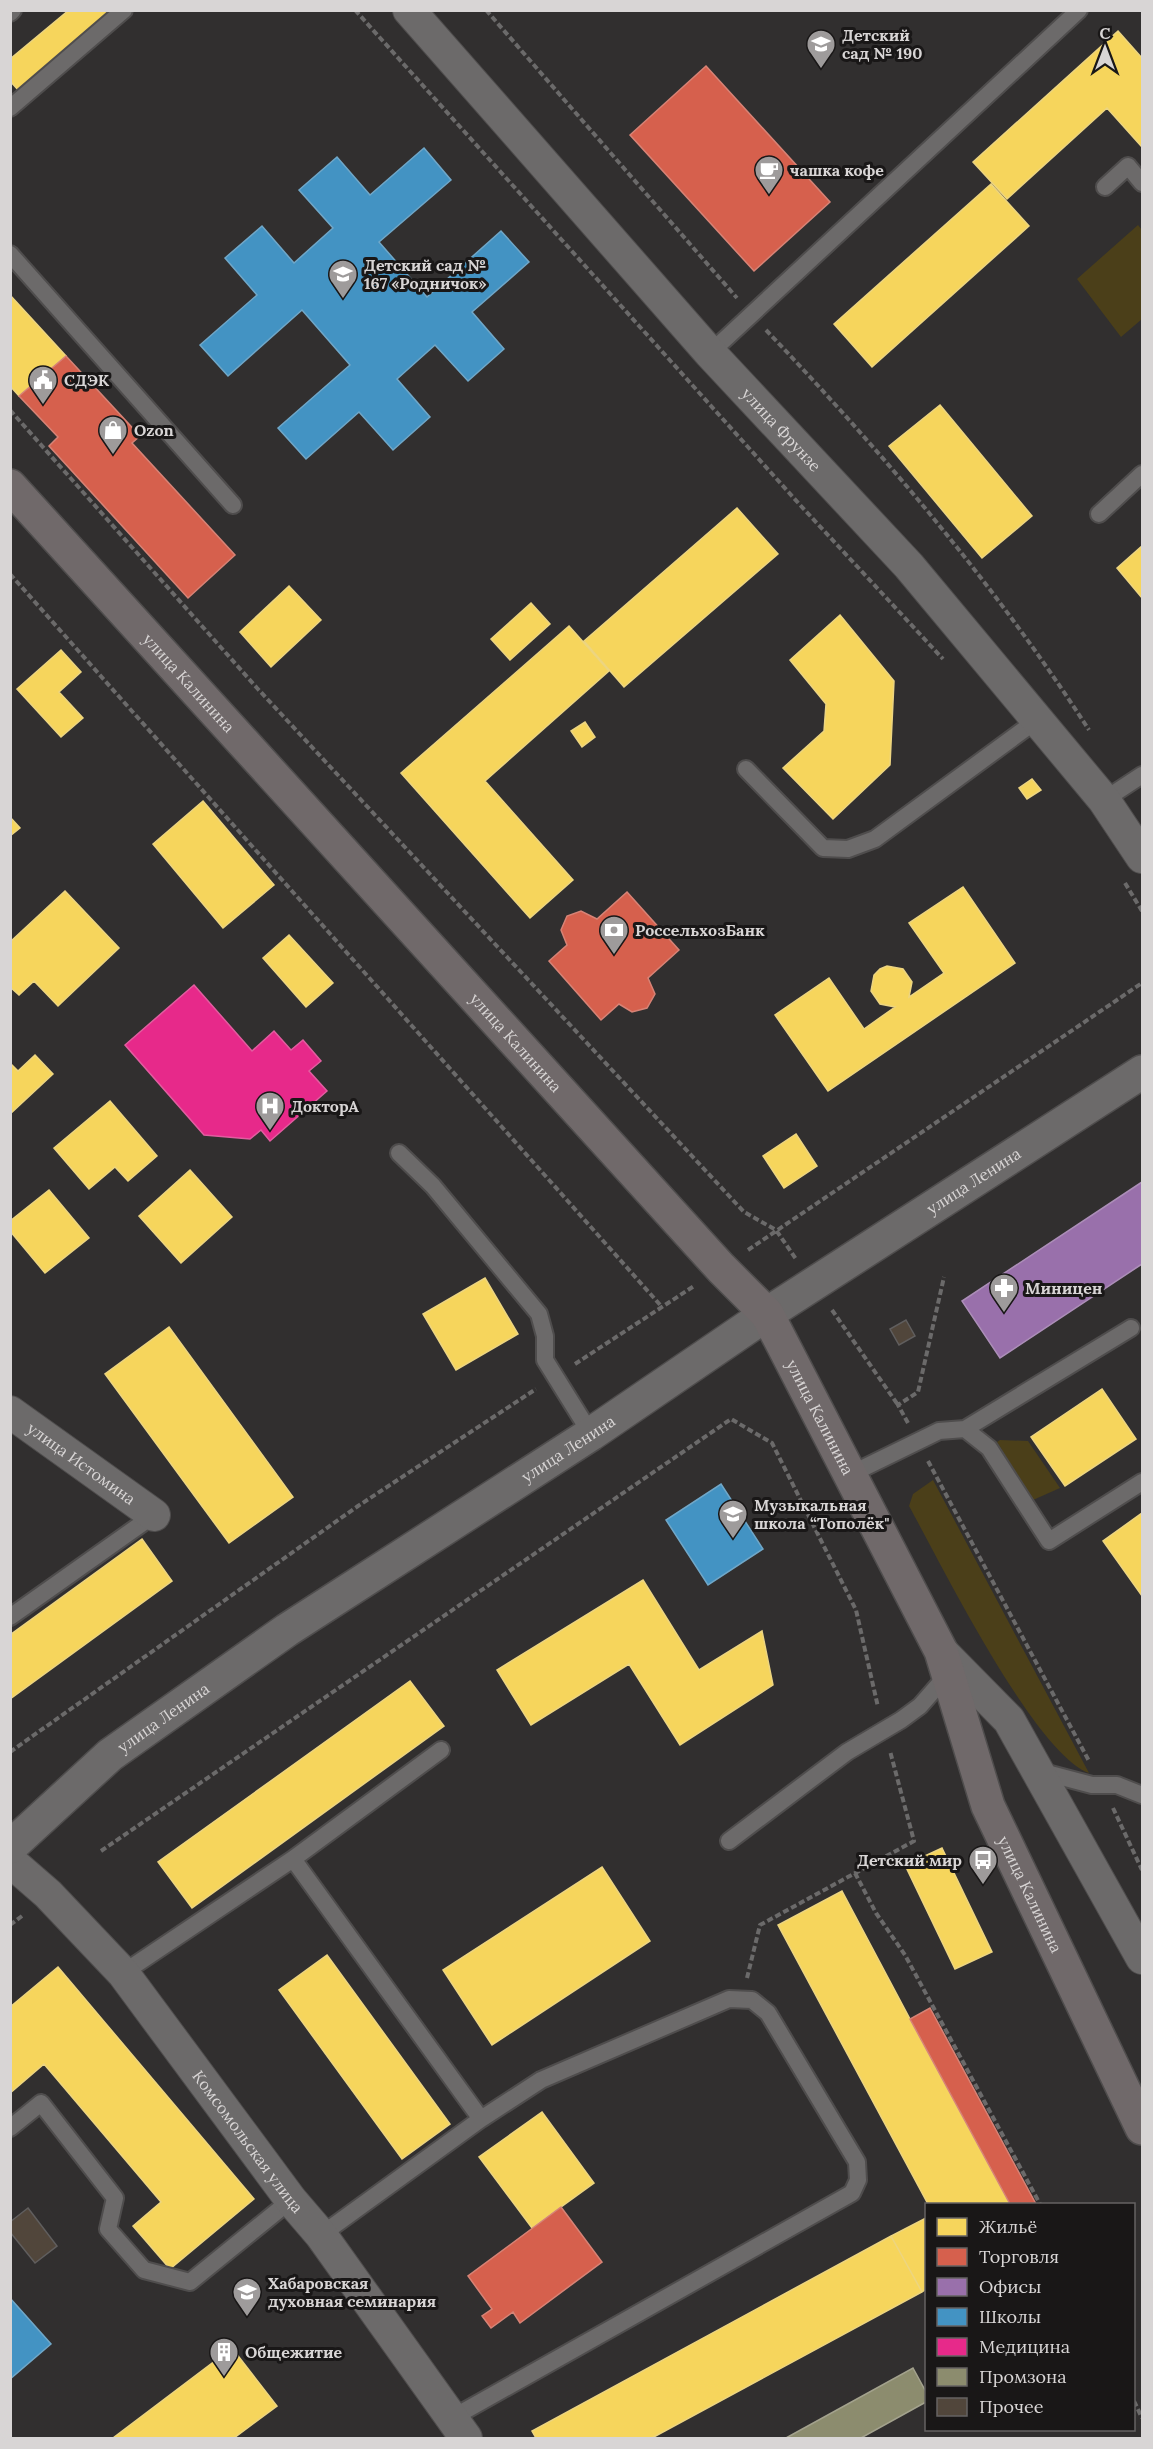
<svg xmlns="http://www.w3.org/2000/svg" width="1153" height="2449" font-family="Lora,serif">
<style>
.green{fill:#4b3f19}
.homes{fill:#f6d55c;stroke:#edd580;stroke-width:1.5}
.shops{fill:#d6604d;stroke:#d78376;stroke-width:1.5}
.offices{fill:#9970ab;stroke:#ac8eb8;stroke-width:1.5}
.schools{fill:#4393c3;stroke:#70a7c8;stroke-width:1.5}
.health{fill:#e7298a;stroke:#e25da0;stroke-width:1.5}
.industry{fill:#8c8c6e;stroke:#a3a28d;stroke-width:1.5}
.building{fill:#51463b;stroke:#605e5e;stroke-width:1.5}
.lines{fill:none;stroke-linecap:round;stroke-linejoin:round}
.lane-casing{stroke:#4f4d4d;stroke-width:20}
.street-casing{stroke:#4f4d4d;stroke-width:34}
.secondary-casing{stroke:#4f4d4d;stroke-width:36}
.primary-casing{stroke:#4f4d4d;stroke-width:36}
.path{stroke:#6b6a6a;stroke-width:4;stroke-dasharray:6 3;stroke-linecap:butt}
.lane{stroke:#6c6a6a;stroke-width:16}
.street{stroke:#6c6a6a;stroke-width:32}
.secondary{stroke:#6c6a6a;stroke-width:33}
.primary{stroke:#70696a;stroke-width:33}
.labels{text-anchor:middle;stroke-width:6;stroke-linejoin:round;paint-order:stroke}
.poi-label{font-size:16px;font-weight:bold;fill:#d8d5d5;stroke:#191717;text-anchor:start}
.street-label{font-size:16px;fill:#d8d5d5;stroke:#191717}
</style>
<rect width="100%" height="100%" fill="#312f2f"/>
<!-- green -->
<path class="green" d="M1138,225L1142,230V319L1121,337L1077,279Z
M1000,1440L1028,1441L1060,1488L1033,1500L997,1442Z
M933,1480L1089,1773C1034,1753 940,1562 909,1506L913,1494Z"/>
<!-- homes -->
<path class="homes" d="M69,10H117L19,91L10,81V59Z
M1118,31L1142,58V147L1107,108L1007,199L973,162Z
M991,184L1029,226L872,367L834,324Z
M10,295L66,356L19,396L10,386Z
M940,405L1032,516L982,558L889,446Z
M737,508L778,554L624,687L584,641Z
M1142,546V598L1117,568Z
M289,586L321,620L271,667L240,632Z
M531,603L550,624L510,660L491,639Z
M840,615L894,681L890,765L833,819L783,768L824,731L826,704L790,660Z
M569,626L609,671L485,781L573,880L530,918L401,773Z
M61,650L81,672L59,692L83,718L61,737L17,689Z
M585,722L595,737L582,747L571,731Z
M1032,779L1041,790L1027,799L1019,788Z
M203,801L274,885L223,928L153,844Z
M10,817L20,828L10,836Z
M963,887L1015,963L828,1091L775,1015L829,978L864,1029L895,1007L880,1004L871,991L874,975L880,969L887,966L903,969L912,982L909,997L944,973L909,923Z
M65,891L119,948L58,1006L34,981L19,995L10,987V942Z
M289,935L333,983L306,1007L263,958Z
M35,1055L53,1074L10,1114V1063L18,1071Z
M110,1101L157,1156L128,1181L115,1167L89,1189L54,1148Z
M796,1134L817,1166L784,1188L763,1156Z
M190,1170L232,1217L181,1263L139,1216Z
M49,1190L89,1238L45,1273L10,1231V1221Z
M485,1278L518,1334L456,1370L423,1314Z
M169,1327L293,1497L229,1543L105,1374Z
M1102,1389L1136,1439L1065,1486L1031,1437Z
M1142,1513V1596L1103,1541Z
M142,1539L172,1581L10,1699V1635Z
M643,1580L699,1670L762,1631L773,1685L680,1745L629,1664L531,1725L497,1670Z
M410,1681L444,1726L192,1908L158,1862Z
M942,1848L992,1952L955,1969L905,1865Z
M602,1867L650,1941L492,2045L443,1970Z
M842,1891L910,2019L1010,2204H928L778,1925Z
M327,1955L450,2124L402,2159L279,1990Z
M58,1967L254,2199L170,2269L133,2226L161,2202L44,2064L10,2093V2007Z
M542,2112L594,2183L532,2228L479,2157Z
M926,2218V2289L922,2292L891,2236Z
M891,2236L922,2292L652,2438H536L532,2431Z
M232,2348L277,2406L234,2438H113Z"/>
<!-- shops -->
<path class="shops" d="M706,66L830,202L754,271L630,135Z
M66,356L140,436L132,443L235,555L188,598L49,446L58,437L19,396Z
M627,892L679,950L648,978L655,994L647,1008L632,1012L619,1004L601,1020L549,961L567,945L561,930L567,916L581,911L597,919Z
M930,2008L1036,2204H1010L910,2019Z
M561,2207L602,2262L520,2323L513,2312L491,2328L482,2316L492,2309L468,2276Z"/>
<!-- offices -->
<path class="offices" d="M1142,1182V1264L1000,1358L962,1301Z"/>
<!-- schools -->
<path class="schools" d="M424,148L451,180L379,242L427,297L501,231L529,262L472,312L504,349L468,381L435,345L397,379L430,417L393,450L359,412L306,459L278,428L350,365L302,310L228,376L200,345L257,295L225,258L262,226L294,263L333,228L299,190L337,157L370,195Z
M721,1484L763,1549L708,1585L666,1520Z
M10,2298L51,2344L10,2379Z"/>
<!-- health -->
<path class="health" d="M194,985L252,1051L274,1031L291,1050L303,1040L321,1061L309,1071L327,1091L270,1141L261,1130L250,1139L204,1135L125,1045Z"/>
<!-- industry -->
<path class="industry" d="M913,2368L926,2392V2402L861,2438H786Z"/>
<!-- building -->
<path class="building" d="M906,1320L915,1336L899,1345L890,1329Z
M28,2208L57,2246L35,2263L10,2232V2222Z"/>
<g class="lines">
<!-- lane casing -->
<g class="lane-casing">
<path id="lane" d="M10,13L13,10
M10,108L124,10
M1105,187L1128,166L1142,183
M10,254L233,505
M710,353L1079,10
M1099,514L1142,474
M746,769L823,848L848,849L875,839L1037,720
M1104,800L1142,775
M399,1153L433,1186L539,1314L545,1336V1360L591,1434
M965,1429L1131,1328
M851,1474L939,1431L965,1429L989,1448L1049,1541L1142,1482
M10,1617L154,1515
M1039,1771L1092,1785H1117L1142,1795
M729,1841L847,1752L901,1720L920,1706L948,1674
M293,1859L441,1750
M123,1973L293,1859L481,2119
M10,2128L41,2103L115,2198L108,2229L144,2270L190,2282L291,2200
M321,2235L481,2119L541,2080L729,1999L752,2000L768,2013L857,2162L858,2180L852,2193L452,2418"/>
</g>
<!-- street casing -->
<g class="street-casing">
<g id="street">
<path id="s1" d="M409,10L710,353L909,566L1104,800L1142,857"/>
<path id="s2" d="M10,1412L154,1515"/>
<path d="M941,1651L1009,1720L1142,1958"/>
<path id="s3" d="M10,1861L48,1894L123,1973L291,2200L321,2235L466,2438"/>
</g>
</g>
<!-- secondary casing -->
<g class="secondary-casing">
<g id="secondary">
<path id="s4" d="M10,1847L110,1755L287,1630L591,1434L767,1314L1142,1072"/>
</g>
</g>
<!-- primary casing -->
<g class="primary-casing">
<g id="primary">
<path id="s5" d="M10,486L721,1268L767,1314L941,1651L988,1806L1142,2128"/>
</g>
</g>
<!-- path -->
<path class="path" d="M355,10L801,506L943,659
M486,10L737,298
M766,330C884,454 996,586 1089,730
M10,410L257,688L744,1212L776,1230L796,1259
M10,574L662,1307
M1125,883L1142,911
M748,1250L1142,983
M832,1310L898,1405
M575,1364L694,1286
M908,1423L898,1405L918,1392L944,1277
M928,1461L1089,1761
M10,1752L358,1506L536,1389
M1113,1808L1142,1870
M101,1851L731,1419L772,1443L856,1610L878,1707
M855,1873L876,1913L905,1955L1040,2204
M10,1925L22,1916
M747,1978L760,1925L914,1841L890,1751
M1134,2401L1142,2418"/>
<!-- lane -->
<use href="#lane" class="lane"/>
<!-- street -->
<use href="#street" class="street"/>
<!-- secondary -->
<use href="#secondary" class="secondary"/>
<!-- primary -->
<use href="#primary" class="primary"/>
</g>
<!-- icons -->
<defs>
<g id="school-pin" transform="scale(1.5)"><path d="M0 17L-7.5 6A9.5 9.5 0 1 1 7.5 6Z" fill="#9e9b9b" stroke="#191717"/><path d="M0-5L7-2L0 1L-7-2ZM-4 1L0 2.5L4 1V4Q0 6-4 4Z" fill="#fff"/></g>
<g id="cafe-pin" transform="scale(1.5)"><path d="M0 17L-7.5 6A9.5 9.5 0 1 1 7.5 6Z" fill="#9e9b9b" stroke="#191717"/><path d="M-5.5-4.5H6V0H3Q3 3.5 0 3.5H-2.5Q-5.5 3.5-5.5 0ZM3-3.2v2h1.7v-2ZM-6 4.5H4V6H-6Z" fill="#fff"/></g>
<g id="civic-pin" transform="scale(1.5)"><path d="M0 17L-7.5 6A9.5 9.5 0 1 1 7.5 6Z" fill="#9e9b9b" stroke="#191717"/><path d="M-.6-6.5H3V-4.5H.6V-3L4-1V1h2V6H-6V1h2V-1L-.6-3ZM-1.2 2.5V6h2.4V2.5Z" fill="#fff"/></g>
<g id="shop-pin" transform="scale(1.5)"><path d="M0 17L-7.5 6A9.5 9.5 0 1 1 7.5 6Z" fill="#9e9b9b" stroke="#191717"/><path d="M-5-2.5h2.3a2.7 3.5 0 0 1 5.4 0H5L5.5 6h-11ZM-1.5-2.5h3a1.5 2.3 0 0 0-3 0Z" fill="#fff"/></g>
<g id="bank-pin" transform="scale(1.5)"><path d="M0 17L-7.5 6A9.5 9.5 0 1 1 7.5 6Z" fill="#9e9b9b" stroke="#191717"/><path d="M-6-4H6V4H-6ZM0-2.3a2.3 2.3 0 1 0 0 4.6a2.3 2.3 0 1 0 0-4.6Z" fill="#fff"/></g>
<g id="hospital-pin" transform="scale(1.5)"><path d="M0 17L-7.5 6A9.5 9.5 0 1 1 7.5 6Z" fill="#9e9b9b" stroke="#191717"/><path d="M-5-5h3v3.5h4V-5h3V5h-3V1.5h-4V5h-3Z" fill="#fff"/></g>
<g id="pharmacy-pin" transform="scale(1.5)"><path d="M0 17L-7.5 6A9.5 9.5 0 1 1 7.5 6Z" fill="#9e9b9b" stroke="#191717"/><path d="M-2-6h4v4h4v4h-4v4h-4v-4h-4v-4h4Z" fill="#fff"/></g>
<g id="bus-pin" transform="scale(1.5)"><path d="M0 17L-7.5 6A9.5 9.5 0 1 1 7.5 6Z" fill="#9e9b9b" stroke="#191717"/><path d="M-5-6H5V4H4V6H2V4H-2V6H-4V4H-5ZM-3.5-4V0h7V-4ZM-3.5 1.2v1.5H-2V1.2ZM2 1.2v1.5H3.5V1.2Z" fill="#fff"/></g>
<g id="university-pin" transform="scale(1.5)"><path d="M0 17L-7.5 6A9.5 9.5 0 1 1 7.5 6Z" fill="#9e9b9b" stroke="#191717"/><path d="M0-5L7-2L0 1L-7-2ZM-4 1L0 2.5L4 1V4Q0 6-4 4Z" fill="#fff"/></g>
<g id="building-pin" transform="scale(1.5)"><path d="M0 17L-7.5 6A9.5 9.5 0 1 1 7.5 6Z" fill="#9e9b9b" stroke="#191717"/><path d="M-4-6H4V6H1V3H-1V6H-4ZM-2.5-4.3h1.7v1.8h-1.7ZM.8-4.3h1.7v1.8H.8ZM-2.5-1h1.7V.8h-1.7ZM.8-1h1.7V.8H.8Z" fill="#fff"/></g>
</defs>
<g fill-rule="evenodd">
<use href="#school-pin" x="821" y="44"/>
<use href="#cafe-pin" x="769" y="170"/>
<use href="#school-pin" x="343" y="274"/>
<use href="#civic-pin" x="43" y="380"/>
<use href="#shop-pin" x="113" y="430"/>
<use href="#bank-pin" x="614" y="930"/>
<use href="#hospital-pin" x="270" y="1106"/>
<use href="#pharmacy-pin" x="1004" y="1288"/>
<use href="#school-pin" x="733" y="1514"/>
<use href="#bus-pin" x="983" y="1860"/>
<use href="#university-pin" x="247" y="2292"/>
<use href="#building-pin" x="224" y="2352"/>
</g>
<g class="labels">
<!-- poi labels -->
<g class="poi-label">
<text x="842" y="41">Детский<tspan x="842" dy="18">сад № 190</tspan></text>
<text x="790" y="176">чашка кофе</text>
<text x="364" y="271">Детский сад №<tspan x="364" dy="18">167 «Родничок»</tspan></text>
<text x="64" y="386">СДЭК</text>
<text x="134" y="436">Ozon</text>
<text x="635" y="936">РоссельхозБанк</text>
<text x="291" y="1112">ДокторА</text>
<text x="1025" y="1294">Миницен</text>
<text x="754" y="1511">Музыкальная<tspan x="754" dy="18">школа “Тополёк"</tspan></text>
<text x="962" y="1866" text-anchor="end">Детский мир</text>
<text x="268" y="2289">Хабаровская<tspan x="268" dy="18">духовная семинария</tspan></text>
<text x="245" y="2358">Общежитие</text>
</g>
<!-- street labels -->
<g class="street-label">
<text dy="6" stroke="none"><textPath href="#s1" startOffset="561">улица Фрунзе</textPath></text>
<text dy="6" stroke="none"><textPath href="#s5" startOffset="266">улица Калинина</textPath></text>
<text dy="6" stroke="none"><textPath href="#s5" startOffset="752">улица Калинина</textPath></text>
<text dy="6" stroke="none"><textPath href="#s4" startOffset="1173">улица Ленина</textPath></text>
<text dy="6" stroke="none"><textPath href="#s5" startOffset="1238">улица Калинина</textPath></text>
<text dy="6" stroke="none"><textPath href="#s4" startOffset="687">улица Ленина</textPath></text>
<text dy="6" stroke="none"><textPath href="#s2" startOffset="88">улица Истомина</textPath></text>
<text dy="6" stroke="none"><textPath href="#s4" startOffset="201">улица Ленина</textPath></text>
<text dy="6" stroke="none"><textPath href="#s5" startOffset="1761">улица Калинина</textPath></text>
<text dy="6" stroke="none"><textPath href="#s3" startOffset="369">Комсомольская улица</textPath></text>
</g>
</g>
<!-- border -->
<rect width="1153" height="2449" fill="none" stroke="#d8d5d5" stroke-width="24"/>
<!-- legend -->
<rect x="925" y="2203" width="210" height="228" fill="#191717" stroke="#656363" stroke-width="1.5"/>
<rect x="937" y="2218" width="30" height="18" fill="#f6d55c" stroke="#656363" stroke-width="1.5"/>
<text x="979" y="2233" font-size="18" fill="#d8d5d5">Жильё</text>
<rect x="937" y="2248" width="30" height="18" fill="#d6604d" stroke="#656363" stroke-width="1.5"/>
<text x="979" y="2263" font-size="18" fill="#d8d5d5">Торговля</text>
<rect x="937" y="2278" width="30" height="18" fill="#9970ab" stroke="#656363" stroke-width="1.5"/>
<text x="979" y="2293" font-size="18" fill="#d8d5d5">Офисы</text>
<rect x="937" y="2308" width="30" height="18" fill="#4393c3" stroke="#656363" stroke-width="1.5"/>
<text x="979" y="2323" font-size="18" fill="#d8d5d5">Школы</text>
<rect x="937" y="2338" width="30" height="18" fill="#e7298a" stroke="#656363" stroke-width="1.5"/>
<text x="979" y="2353" font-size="18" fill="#d8d5d5">Медицина</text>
<rect x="937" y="2368" width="30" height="18" fill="#8c8c6e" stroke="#656363" stroke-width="1.5"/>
<text x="979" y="2383" font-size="18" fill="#d8d5d5">Промзона</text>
<rect x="937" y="2398" width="30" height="18" fill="#51463b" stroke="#656363" stroke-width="1.5"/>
<text x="979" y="2413" font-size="18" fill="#d8d5d5">Прочее</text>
<!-- north arrow -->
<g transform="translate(1105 48)" stroke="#191717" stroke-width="4.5" paint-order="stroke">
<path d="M0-4.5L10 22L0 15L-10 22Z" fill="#d8d5d5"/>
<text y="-9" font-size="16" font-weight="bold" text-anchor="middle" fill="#d8d5d5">С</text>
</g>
</svg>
